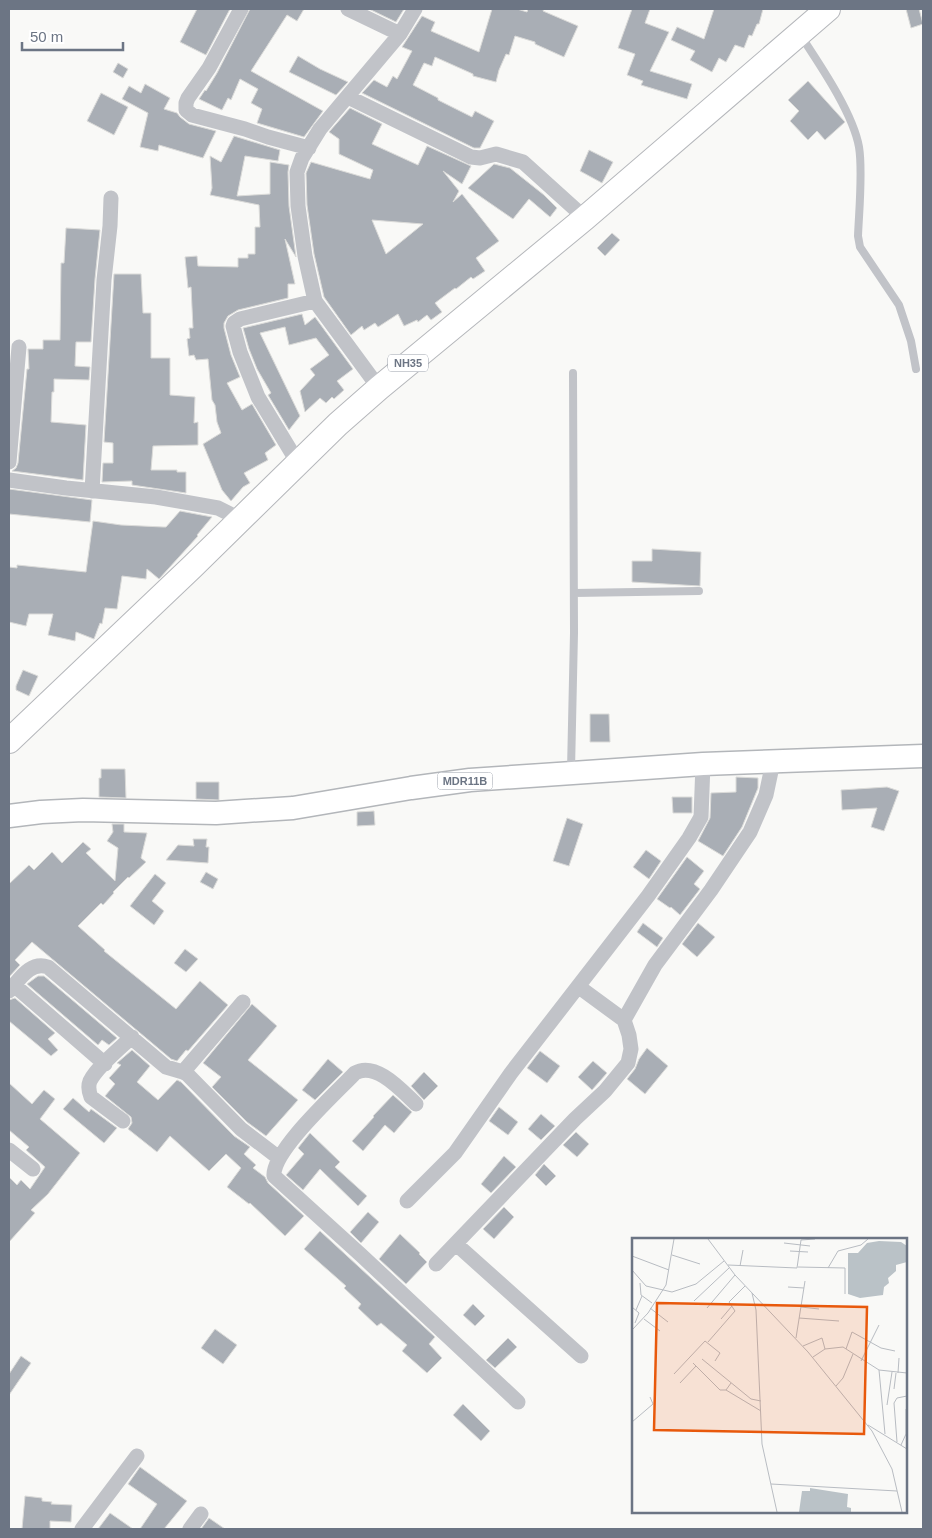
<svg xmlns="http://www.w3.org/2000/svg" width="932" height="1538" font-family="Arial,sans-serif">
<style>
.building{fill:#a9aeb5;stroke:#dbdbd9;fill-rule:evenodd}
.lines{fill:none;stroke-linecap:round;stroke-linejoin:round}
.primary-casing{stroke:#b3b6ba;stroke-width:25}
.trunk-casing{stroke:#b5b7bb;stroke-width:26}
.service{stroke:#c1c3c8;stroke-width:8}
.minor{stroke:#c1c3c8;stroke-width:15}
.primary{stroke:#fff;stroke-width:22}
.trunk{stroke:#fff;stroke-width:24}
.labels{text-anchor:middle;stroke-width:5;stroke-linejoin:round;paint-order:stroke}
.shield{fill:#fff;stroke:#989ea9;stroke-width:1}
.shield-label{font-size:11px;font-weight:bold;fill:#6c7584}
.inset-road{fill:none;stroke:#b8bcc2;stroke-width:1}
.view{fill:#e8590c;fill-opacity:0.15;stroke:#e8590c;stroke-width:2.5}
.inset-edge{fill:none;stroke:#6c7584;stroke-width:2.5}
</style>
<rect width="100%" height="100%" fill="#f9f9f7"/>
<!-- building -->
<path class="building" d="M197,9H230L206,55L180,42Z
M250,9H304L297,21L287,15L251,71L323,111L304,137L257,123L262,109L251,103L258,89L240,79L231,100L228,98L222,110L199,99L205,90L206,91L217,73Z
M369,9H404L396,22Z
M492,9H517L527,12L528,9H544L543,11L578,26L564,57L535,44V42L515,36L509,55L506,54L499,70L496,82L473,76V74L435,57L432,66L424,63L413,85L438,98V100L472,117L475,111L494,121L480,148H474L362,93L374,80L387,87L393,76L397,79L412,51L402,47L422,16L435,22L431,31L479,52Z
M632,9H650L645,23L669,32L650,71L692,84L687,99L641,85L643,81L627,75L635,54L618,48Z
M714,9H763L759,24H757L752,36L749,35L744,48L735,45L726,62L719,58L712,72L690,60L695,51L671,40L677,27L704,39Z
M906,9H919L923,24L911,28Z
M298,56L320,69L348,82L336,95L289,72Z
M118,63L128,69L123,78L113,72Z
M808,81L845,122L825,140L817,131L808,140L790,121L799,111L788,100Z
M145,84L170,98L164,109L177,113L180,117L189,124L216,131L203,158L159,145L158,151L140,147L148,113L122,99L129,86L141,93Z
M101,93L128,107L114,135L87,121Z
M350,108L382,124L372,144L418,165L427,146L471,166L462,184L443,171L459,191L453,202L462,194L499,241L476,258L485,271L473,279L471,277L456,289L455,288L435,303L442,312L431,320L427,315L418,322L417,320L404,326L398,314L378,327L375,323L364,330L362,326L351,335L324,297L314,254L307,205L306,173L311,162L370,179L373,170L339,154V139L329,132ZM372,220L423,224L386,254Z
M234,136L280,150L278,161L245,156L237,196L270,194V162L289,165L288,172L289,206L296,257L285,239L295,284H288V298L238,310L228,316L224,323V328L231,355L240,377L227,383L242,410L252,404L276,445L265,453L268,460L244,473L250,483L243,487L231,501L222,490L203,444L221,433L217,422L215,405L212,400L208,359L196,360L194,355L189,356L187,339L190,338L189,328H193L191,287L188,288L185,257L197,256L198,266L238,267V258H248V254H255V227H260L259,205L210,195L212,188L210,156L221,162Z
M589,150L613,162L602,183L580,171Z
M494,164L510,168L544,195L557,208L550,217L529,199L513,219L468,188Z
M66,228L100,230L95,279L91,342H76L75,366L90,367L89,380L54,379V392H52L51,422L86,425L83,480L12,471L16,468L18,463L27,369H29L28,349H43V340H60L61,263H64Z
M612,233L620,240L605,256L597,248Z
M114,274H141L143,313H151V358H170V395L195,397L194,423L198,422V445L153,446L151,470H177V472H186V493L132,485V481L102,482L103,463H113V443L104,442Z
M302,314L305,325L315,317L353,369L337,381L344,390L334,399L332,397L326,403L320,398L305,412L300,391L315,375L310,369L329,355L316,338L289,345L285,327L260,333L300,416L289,430L268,395L271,393L257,369L249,349L243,328Z
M9,489L92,500L90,522L9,514Z
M180,511L212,517L197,535L198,536L159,579L147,569L146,579L122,576L117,609L105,608L102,624L100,623L94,639L76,632L75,641L48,635L53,614H29L26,626L9,622V567L17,568V565L86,572L93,521L121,525L163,527H166Z
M652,549L701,552L700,586L632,582V561H652Z
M23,670L38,676L29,696L16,690V686Z
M590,714H609L610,742H590Z
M101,769H125L126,798L99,797V778H101Z
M736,777L758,778V788L742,827L723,856L698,841L710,818L711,793L736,792Z
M196,782H219V800L196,799Z
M887,787L899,791L884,831L871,827L877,808L842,810L841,790Z
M672,797H692V813H673Z
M374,811L375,825L357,826V812Z
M567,818L583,824L569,866L553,861Z
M112,824H124V832L147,833L141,858L146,862L129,878L128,877L113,892L114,893L103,905L101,903L78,926L105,950L104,951L176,1009L200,981L228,1005L188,1051L186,1050L177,1061L171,1059L32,942L15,960L20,965L9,977V884L29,865L34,870L52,852L62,863L83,842L91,849L86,853L115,881L118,848L107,841L113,832Z
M193,839H207L206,847H209L208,863L166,860L178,845L194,846Z
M646,850L661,861L649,879L633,867Z
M687,857L704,871L694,884L700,889L680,915L671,907L670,908L657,899Z
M206,872L218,879L213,889L200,882Z
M155,874L166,883L152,901L164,911L154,925L130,906Z
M643,923L663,938L657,947L637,932Z
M698,923L715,937L697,957L682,944Z
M185,949L198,959L186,972L174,963Z
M38,976H44L117,1038L109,1045L102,1040L98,1045L27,984Z
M15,998L55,1033L48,1039L58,1050L51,1056L9,1021V1000Z
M252,1004L277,1026L248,1060L298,1100L266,1136L247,1122L212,1087L221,1077L203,1063Z
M647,1048L668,1066L645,1094L627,1079L635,1069L639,1059Z
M132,1050L150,1066L137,1082L158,1100L177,1080L181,1082L234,1136L250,1147L244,1154L256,1165L253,1168L265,1177L268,1183L304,1216L285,1236L250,1203L249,1204L227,1187L241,1168L226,1154L209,1171L170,1136L157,1152L128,1129L132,1123L131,1117L105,1096L115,1084L109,1078L121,1065L117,1063Z
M540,1051L560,1066L547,1083L527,1068Z
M328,1059L343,1072L315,1100L302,1090Z
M593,1061L607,1073L592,1090L578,1077Z
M424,1072L438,1086L424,1100L411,1086Z
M9,1083L32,1104L44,1090L55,1099L40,1119L80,1153L48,1194L31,1210L35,1213L9,1242V1177L17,1185L21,1180L30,1189L45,1167L26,1150L29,1147L9,1130Z
M393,1095L412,1112L394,1133L385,1125L363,1151L352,1141L374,1117L373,1116Z
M73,1098L89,1112L91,1109L117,1128L104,1143L63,1109Z
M499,1107L518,1122L508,1135L489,1121Z
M541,1114L555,1126L541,1140L528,1129Z
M576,1132L589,1144L577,1157L563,1145Z
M310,1133L340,1162L335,1167L367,1196L358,1206L320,1169L303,1190L286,1175L304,1154L298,1148Z
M504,1156L516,1167L491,1193L481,1184Z
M544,1164L556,1176L546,1186L535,1175Z
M504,1207L514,1217L494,1239L483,1229Z
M368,1212L379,1222L361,1243L350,1232Z
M320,1231L435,1337L429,1344L442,1358L427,1373L402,1351L407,1345L381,1323L377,1326L358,1308L361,1304L344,1288L346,1286L304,1249Z
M400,1234L420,1253L419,1254L427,1262L406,1284L379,1259Z
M473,1304L485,1316L475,1326L463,1315Z
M215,1329L237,1345L223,1364L201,1348Z
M508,1338L517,1347L495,1368L486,1360Z
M21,1356L31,1363L9,1395V1374Z
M463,1404L490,1431L481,1441L453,1415Z
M140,1467L187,1501L164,1529H140L157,1504L128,1484Z
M25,1496L42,1498V1501L52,1502L51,1504L72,1505L71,1522L50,1521V1529H22Z
M110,1513L133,1529H98Z
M209,1518L225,1529H201Z"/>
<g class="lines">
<!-- primary casing -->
<g class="primary-casing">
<path id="primary" d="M9,816L41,812L83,810L216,813L245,811L293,808L411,788L470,780L703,764L923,756"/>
</g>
<!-- trunk casing -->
<g class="trunk-casing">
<path id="trunk" d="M9,741L192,567L338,424L379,388L585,218L828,9"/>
</g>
<!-- service -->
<path class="service" d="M801,36C820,65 853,113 859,147C863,171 859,211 858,236L860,247L899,305L911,341L916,369
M574,593L699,591
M571,770L574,633L573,373"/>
<!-- minor -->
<path class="minor" d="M241,9L209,68L188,98L186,103V110L192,115L245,129L268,137L309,148
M348,9L400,34
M348,97L471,157L480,158L496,154L523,162L585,218
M379,388L315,301L305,256L298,206L297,172L302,158L320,129L400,34L415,9
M9,462L19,347
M298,463L258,397L240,352L233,326L234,323L240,319L315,301
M9,480L66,488L156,497L218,508L240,519
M92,491L104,280L110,226L111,198
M14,985L105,1064
M9,991C20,979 30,961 48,967L166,1067L183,1072L187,1074L241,1129L279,1158
M624,1020L655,965L711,890L750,832L766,795L773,762
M183,1072L243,1002
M416,1104C402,1091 376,1061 355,1073C336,1093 272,1151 274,1176L361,1255L518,1402
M123,1121L91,1097C89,1092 88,1086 90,1081C97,1067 120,1048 132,1037
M9,1150L33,1169
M407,1201L455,1153L511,1073L648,896L689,838L701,817L703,764
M456,1244L581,1356
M436,1264L575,1119L605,1091L628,1063L631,1049L629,1035L624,1020L579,987
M82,1529L137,1456
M190,1529L201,1514"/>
<!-- primary -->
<use href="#primary" class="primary"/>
<!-- trunk -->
<use href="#trunk" class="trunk"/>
</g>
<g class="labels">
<!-- shield labels -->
<g class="shield">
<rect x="388" y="354.5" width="40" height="17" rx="4"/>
<rect x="437.5" y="772.5" width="55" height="17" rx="4"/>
</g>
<g class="shield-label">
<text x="408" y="367">NH35</text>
<text x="465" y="785">MDR11B</text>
</g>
</g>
<!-- overview -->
<g transform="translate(632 1238)">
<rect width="275" height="275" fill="#f9f9f7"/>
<path d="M247,3L269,4L275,8V24L264,27V33L256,40L257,45L252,49L251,57L228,60L216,56V15H226L235,5ZM178,250L216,256L215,269L219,270V274H167L170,253H178Z" fill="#bac2c7"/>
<path class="inset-road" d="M76,1L103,37L176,114L240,193L260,231L270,274M152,5L178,8M158,13L176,14M40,17L68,26M0,18L37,32M96,27L165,30L169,2L183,1M108,28L111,12M166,29L213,30V56M196,30L206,13L229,7L236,1M0,32L14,48L40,54L64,46L92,23M8,45L9,57L20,65M156,49L172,50M120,55L124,72L130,206L145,274M62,63L97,30M0,69L7,75L3,85M169,69L187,71M18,70L36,84M75,70L103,37M4,72L10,58M167,80L207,83M12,81L28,93M89,81L100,68M0,92L16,75L34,47L42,1M164,100L173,43M76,104L103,73L97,64L113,48M171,108L190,100L193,111M214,111L220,94L249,110L263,113M181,119L193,111L211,109L247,132L275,135M70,121L119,161L129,163M229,123L247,87M61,125L88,152H94L99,145M247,132L253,196M266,135L267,120M42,136L73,103L88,115L83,123M48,145L64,128M204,148L211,140L221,116M262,151L264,135M94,152L129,173M255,167L260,134M0,184L21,166L18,159M236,187L275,211M265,204L262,165L265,160L275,158M269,207L274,196V171M139,246L265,253"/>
<path class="view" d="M25,65L235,69L232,196L22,192Z"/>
<rect width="275" height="275" class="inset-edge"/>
</g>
<!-- border -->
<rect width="932" height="1538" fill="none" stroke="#6c7584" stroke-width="20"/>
<!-- scale -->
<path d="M22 42v8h101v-8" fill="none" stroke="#6c7584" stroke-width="2.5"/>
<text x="30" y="42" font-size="15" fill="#6c7584" stroke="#ffffff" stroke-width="4" paint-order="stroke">50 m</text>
</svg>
